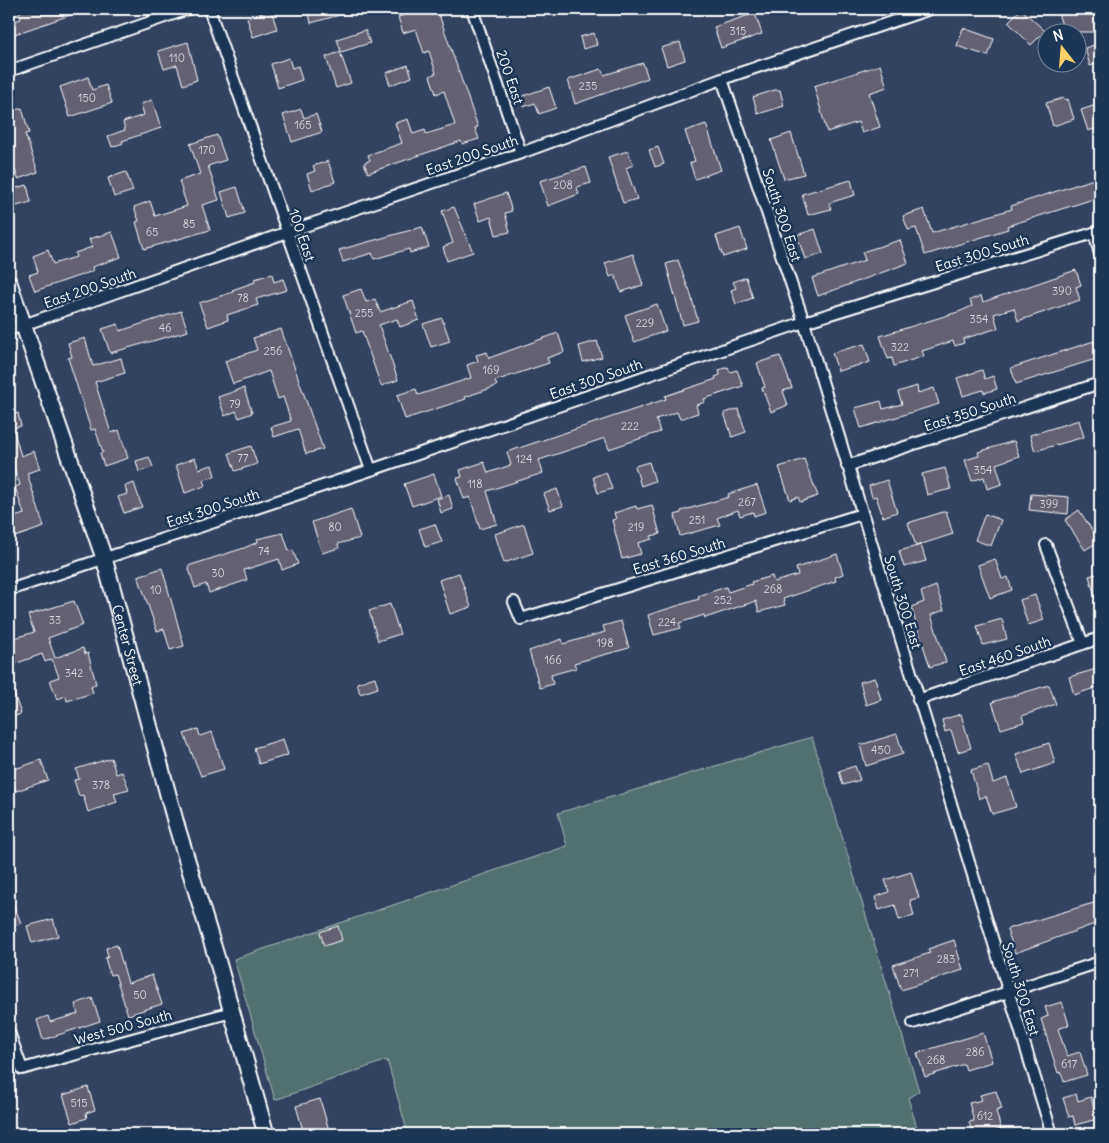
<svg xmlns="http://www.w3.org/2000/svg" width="1109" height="1143" font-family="Delius,sans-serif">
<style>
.green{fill:#53706f;stroke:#a9b8b7}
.building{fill:#646071;stroke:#fff}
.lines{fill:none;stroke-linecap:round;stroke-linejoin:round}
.street-casing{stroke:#fff;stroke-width:14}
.secondary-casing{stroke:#fff;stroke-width:19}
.street{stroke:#1d3557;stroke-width:10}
.secondary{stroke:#1d3557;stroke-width:15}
.labels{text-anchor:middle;stroke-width:5;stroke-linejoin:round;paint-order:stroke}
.number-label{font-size:11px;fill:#d8d7dc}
.street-label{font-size:14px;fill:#fff;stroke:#1d3557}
</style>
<rect width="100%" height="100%" fill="#32425f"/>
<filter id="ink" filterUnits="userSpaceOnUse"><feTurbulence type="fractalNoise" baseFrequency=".02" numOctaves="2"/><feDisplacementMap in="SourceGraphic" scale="10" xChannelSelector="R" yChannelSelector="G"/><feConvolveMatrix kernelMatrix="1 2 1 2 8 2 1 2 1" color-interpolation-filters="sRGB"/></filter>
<g filter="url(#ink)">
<!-- green -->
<path class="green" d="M812,737L919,1091L908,1098L919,1134H408L387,1060L275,1100L234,959L567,846L558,813Z"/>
<!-- building -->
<path class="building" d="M29,9H85V10L9,36V23L21,19L19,12Z
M308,9H349L350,12L311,23Z
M422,9H437L478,127L475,128L479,139L462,144L461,141L368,173L364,163L370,160L368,155L402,143L395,123L408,119L413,134L425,130L426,134L455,125L444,91L436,94L430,76L436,73L429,51L424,53L416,29L403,33L398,17Z
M1021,9L1045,31L1031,45L1008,22Z
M1072,9H1092L1100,32H1064L1058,13Z
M271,10L277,29L253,37L247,18Z
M755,13L762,34L721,48L714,27Z
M963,28L994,39L988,56L957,46Z
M365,30L370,43L341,52L337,39Z
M594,33L597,45L583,49L580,37Z
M188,42L197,80L183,85L177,65L164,69L158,51Z
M680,42L685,60L667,66L661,48Z
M1100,43V63L1090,66L1085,48Z
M340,52L351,83L336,88L326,57Z
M289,58L292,68L298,66L302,80L278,88L271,64Z
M643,63L648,78L575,104L568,80L601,69L604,75Z
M408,65L412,77L390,85L386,73Z
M880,65L887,87L869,93L880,127L862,133L858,122L827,132L814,86Z
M88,77L92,90L106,85L112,103L70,117L60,87Z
M549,87L556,108L539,114L535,103L523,107L520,97Z
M775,90H780L784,106L758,114L753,97Z
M1064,98L1065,100L1068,99L1074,119L1053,126L1046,103Z
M152,100L161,128L122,141L123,143L112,147L108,136L125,130L123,122L144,115L141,104Z
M1096,105L1100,127L1088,131L1081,110Z
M22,108L29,133L25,134L38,172L18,179L9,151V112Z
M301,109L304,118L316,114L322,132L292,142L283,115Z
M706,124L721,170L695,179L690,163L695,161L685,131Z
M791,133L804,174L784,179L771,140Z
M217,135L226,160L208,166L219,200L202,205L210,230L144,249L136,222L139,221L134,207L150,201L155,216L187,206L179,181L200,174L190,144Z
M658,147L664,164L655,167L649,150Z
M628,151L633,165L626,168L637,199L623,203L608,157Z
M328,161L335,182L312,190L307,174L315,171L313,166Z
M586,167L591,183L577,187L579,194L548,206L540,181Z
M126,172L133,191L114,197L108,178Z
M1100,177V197L1007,226L1008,229L925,255L916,228L908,230L903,216L924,209L932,233L1012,209L1011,206Z
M851,180L855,195L829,203L831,209L808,215L802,194Z
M27,185L31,202L13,207L9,190Z
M237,187L245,213L229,218L221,192Z
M506,193L512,211L505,213L510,232L496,235L491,217L480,221L474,204Z
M454,207L473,252L447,261L443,247L453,243L442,211Z
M422,227L429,247L410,253L409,249L374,259L372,253L343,262L339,250Z
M740,228L747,249L723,257L716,236Z
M815,229L823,254L805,259L797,235Z
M112,232L121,257L92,267L93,271L35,291L29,275L38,272L33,256L48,250L53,264L76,257L75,253L92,247L89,239Z
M900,240L908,263L818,296L812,278L865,260L862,252Z
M633,254L643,285L621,292L615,275L610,277L605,263Z
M678,260L688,288H689L698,321L683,325L666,264Z
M1076,270L1081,285L1076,287L1080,300L1018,321L1014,308L994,314L998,328L963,339L964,343L955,346L953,341L922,351L924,356L894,366L892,358L888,359L880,336L961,311L972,306L970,300L981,296L983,302Z
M272,274L274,282L283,279L287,290L256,299L258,305L227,315L228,320L208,327L199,303L233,292L232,290L255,282L254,279Z
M746,277L753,298L736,304L731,290L736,288L733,282Z
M361,289L366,302L375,299L380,312L413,301L419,320L400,327L397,319L379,325L398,380L381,386L362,331L356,333L343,295Z
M657,304L666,331L634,342L625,315Z
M181,311L188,331L110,353L102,329L118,324L120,331Z
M442,318L450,341L431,347L423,324Z
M281,329L323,449L306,454L298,429L274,437L271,427L291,421L283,397L278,399L269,371L233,384L225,361L257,350L253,338Z
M558,333L564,352L547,358L549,363L495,381L497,386L465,397L466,399L405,419L397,395L416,389L418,395L471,378L467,365L478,361L476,355L487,352L489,358Z
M85,338L93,366L121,358L125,373L95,382L111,433L119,430L128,458L104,466L100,453L103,452L95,429L91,430L68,358L72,357L68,343Z
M597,341L602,357L583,362L579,346Z
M1094,341L1099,358L1016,384L1011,368Z
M864,344L870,362L838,371L832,353Z
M780,356L792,388L783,391L788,405L771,412L762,388L765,387L757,363Z
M728,367L730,372L737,370L743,386L704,399L705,402L696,405L698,413L680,419L677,412L656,419L660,432L609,449L605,438L539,460L543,473L487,491L497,524L480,529L470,497L464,499L457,478L462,477L460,470L484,462L488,473L511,465L507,452L666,399L665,396L716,379L715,377L720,375L719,370Z
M982,370L985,379L993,376L997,389L984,393L983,390L963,396L957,378Z
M917,386L918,393L934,388L939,404L861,428L855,408L881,401L883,409L902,404L898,392Z
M244,388L252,413L239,418L236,411L225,416L218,397Z
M738,409L746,432L732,437L724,413Z
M18,413L21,426L13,428L21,456L34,451L40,469L27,473L44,527L9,539V519L24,514L15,487L20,485L9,453V415Z
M1079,420L1084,437L1035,451L1030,435Z
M1014,441L1019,456L996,464L1002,484L987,489L984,477L972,481L965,460L979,456L978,452Z
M251,446L257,464L235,471L229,453Z
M149,457L153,467L139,472L136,461Z
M195,458L199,469L212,465L215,476L203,480L205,486L185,493L176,465Z
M804,459L818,496L800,502L798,497L790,500L779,467Z
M649,462L655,481L641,486L635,466Z
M945,468L951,489L927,495L922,474Z
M606,472L612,489L598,493L593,477Z
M434,474L441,496L412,506L404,484Z
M887,480L897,512L883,517L876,496L872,497L869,486Z
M134,483L142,507L124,513L118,497L127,494L125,486Z
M757,485L766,512L754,516L753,512L740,516L738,510L717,518L720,525L680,536L675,515L681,513V511L729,497L728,494Z
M557,489L563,506L550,510L544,494Z
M1031,494L1069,497L1068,514L1029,510Z
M449,495L453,509L441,513L437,499Z
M652,505L660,534L651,536L652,539L638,543L641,554L622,559L612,520L616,519L614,513L636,506L637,509Z
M351,509L360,538L338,544L339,548L322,553L312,522Z
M1079,510L1099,541L1085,550L1065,520Z
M946,511L953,534L916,546L908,523Z
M985,514L1001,520L991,546L975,540Z
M435,524L442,542L425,547L419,529Z
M524,524L533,553L504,563L495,534Z
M283,533L289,551L293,550L298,564L282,570L279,559L244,570L247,580L209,593L206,584L195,588L188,566L244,548L258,542L257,539Z
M921,545L926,561L904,567L899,551Z
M837,554L843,574L835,577L836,581L783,599L785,605L759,612L756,601L705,618L704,615L679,623L681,628L654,635L648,615L699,599L698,596L726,587L728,592L752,584L751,582L772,576L774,582L798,575L796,568Z
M995,559L1002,579L1008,577L1012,590L990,598L978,565Z
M162,568L184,646L170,650L164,629L157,631L138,576Z
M459,573L471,607L450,614L439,580Z
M1100,573V606H1098L1089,576Z
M936,586L944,610L931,615L946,662L930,667L911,607L924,602L921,592Z
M1035,595L1044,620L1028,625L1020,600Z
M74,601L83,625L48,638L55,658L83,648L85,654L88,653L96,684L91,686L93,693L67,701L66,696L57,699L50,680L59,677L52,659L45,662L42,654L9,666V640L34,632L28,615Z
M390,604L400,634L378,641L369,611Z
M1002,619L1007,639L983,645L977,626Z
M621,621L629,648L574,663L576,668L551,675L553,684L540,688L529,651L562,639L563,644L605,632L603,626Z
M1100,668V686L1074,695L1069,677Z
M375,677L378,688L360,694L357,683Z
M875,678L881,700L866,705L860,682Z
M10,682L21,714L9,718V683Z
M1049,685L1056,704L1022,716L1024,722L1001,729L992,702Z
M961,714L971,748L958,752L951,730L945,732L942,720Z
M198,729L200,736L212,732L224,769L201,776L184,734Z
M897,734L903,754L866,766L860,745Z
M283,739L288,755L259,764L254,748Z
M1049,743L1055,763L1023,774L1016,754Z
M111,758L116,774L122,772L129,789L114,793L117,802L88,812L83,795L79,796L74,780L79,779L76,769Z
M41,760L48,780L16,791L13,783L9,785V771Z
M988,765L993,783L1007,778L1016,807L992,814L986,796L979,799L971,770Z
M855,766L860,780L843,785L839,771Z
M911,872L919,898L910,900L914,916L899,920L895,905L879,910L875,897L889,892L885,880Z
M9,892L21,923L9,928Z
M1100,901V922L1015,953L1007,929Z
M53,919L58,936L32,943L27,926Z
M338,926L342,940L324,946L320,932Z
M954,940L963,970L901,990L893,965L930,953L928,949Z
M117,945L128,983L152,975L162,1004L128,1015L115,974L110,975L105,958L108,957L106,948Z
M92,998L100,1021L43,1040L37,1020L48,1016L50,1022L78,1014L75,1004Z
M1062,1002L1069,1025L1058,1029L1067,1056L1080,1052L1087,1075L1064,1082L1061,1072L1058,1073L1041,1019L1048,1016L1045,1007Z
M983,1033L992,1062L966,1070L964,1064L925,1077L917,1053Z
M88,1087L95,1110L86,1113L87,1118L72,1123L63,1095Z
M996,1091L1002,1109L996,1111L1001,1129L983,1134H973L969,1122L974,1121L969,1103L982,1100L980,1095Z
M1076,1094L1078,1101L1091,1097L1097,1119L1075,1125L1073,1116L1069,1117L1063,1098Z
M320,1099L330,1134H304L296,1106Z"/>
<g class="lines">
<!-- street casing -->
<g class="street-casing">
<path id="street" d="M209,9L371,470
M472,9L521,153
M9,71L188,9
M722,79L804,322L1052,1134
M1094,233L1100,254
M9,330L302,227L521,153L722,79L930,9
M847,466L1100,383
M1046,545L1083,644
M9,590L371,470L804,322L1100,231
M514,602L521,619L862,514
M918,700L1100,638
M913,1023L1100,962
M9,1032L22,1069L232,1012"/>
</g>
<!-- secondary casing -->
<g class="secondary-casing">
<g id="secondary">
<path id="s1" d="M9,283L104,558L176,824L217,959L266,1134"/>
</g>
</g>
<!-- street -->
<use href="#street" class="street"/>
<!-- secondary -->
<use href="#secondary" class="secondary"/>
</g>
</g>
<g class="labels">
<!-- number labels -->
<g class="number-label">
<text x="738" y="35">315</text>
<text x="177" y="62">110</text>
<text x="588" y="90">235</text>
<text x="87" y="102">150</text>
<text x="303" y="129">165</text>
<text x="207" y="154">170</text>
<text x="563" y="189">208</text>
<text x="189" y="228">85</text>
<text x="152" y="236">65</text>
<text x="1062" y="295">390</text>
<text x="243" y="302">78</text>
<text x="364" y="317">255</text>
<text x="979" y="323">354</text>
<text x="645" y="327">229</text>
<text x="165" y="332">46</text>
<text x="900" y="351">322</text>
<text x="273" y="355">256</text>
<text x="491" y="374">169</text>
<text x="235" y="408">79</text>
<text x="630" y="430">222</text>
<text x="243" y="462">77</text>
<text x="524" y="463">124</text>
<text x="983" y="474">354</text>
<text x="475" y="488">118</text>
<text x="747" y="506">267</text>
<text x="1049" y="508">399</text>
<text x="697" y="524">251</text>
<text x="335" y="531">80</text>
<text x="636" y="531">219</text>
<text x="264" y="555">74</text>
<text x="218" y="577">30</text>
<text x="773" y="593">268</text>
<text x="156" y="594">10</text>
<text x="723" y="604">252</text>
<text x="55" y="624">33</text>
<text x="667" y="626">224</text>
<text x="605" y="647">198</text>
<text x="553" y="664">166</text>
<text x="74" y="677">342</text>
<text x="881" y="754">450</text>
<text x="101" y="789">378</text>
<text x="946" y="963">283</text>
<text x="911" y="977">271</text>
<text x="140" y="999">50</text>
<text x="975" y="1056">286</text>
<text x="936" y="1064">268</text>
<text x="1069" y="1068">617</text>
<text x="79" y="1107">515</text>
<text x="985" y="1120">612</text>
</g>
<!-- street labels -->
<g class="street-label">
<text transform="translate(510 77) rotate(71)" y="5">200 East</text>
<text transform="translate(472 155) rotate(-19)" y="5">East 200 South</text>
<text transform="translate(782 215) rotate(72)" y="5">South 300 East</text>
<text transform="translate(302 235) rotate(71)" y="5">100 East</text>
<text transform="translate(982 253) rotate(-17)" y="5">East 300 South</text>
<text transform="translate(90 288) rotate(-19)" y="5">East 200 South</text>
<text transform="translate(596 379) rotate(-19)" y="5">East 300 South</text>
<text transform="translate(970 412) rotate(-18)" y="5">East 350 South</text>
<text transform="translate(213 508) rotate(-18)" y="5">East 300 South</text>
<text transform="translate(679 556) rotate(-17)" y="5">East 360 South</text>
<text transform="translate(903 602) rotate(73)" y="5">South 300 East</text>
<text dy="5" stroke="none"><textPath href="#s1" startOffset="381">Center Street</textPath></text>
<text transform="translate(1005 656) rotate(-19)" y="5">East 460 South</text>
<text transform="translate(1021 989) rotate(73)" y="5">South 300 East</text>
<text transform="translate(123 1027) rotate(-15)" y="5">West 500 South</text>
</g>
</g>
<!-- margin -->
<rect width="1109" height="1143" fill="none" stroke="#1d3557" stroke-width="30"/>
<rect x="15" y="15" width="1079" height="1113" fill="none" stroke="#fff" stroke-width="2" filter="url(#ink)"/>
<!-- north arrow -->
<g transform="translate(1062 48) rotate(343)"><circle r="24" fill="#1d3557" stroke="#77869a"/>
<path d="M0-4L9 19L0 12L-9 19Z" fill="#ffd166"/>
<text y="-8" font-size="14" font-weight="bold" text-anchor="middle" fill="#ffffff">N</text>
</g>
</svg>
